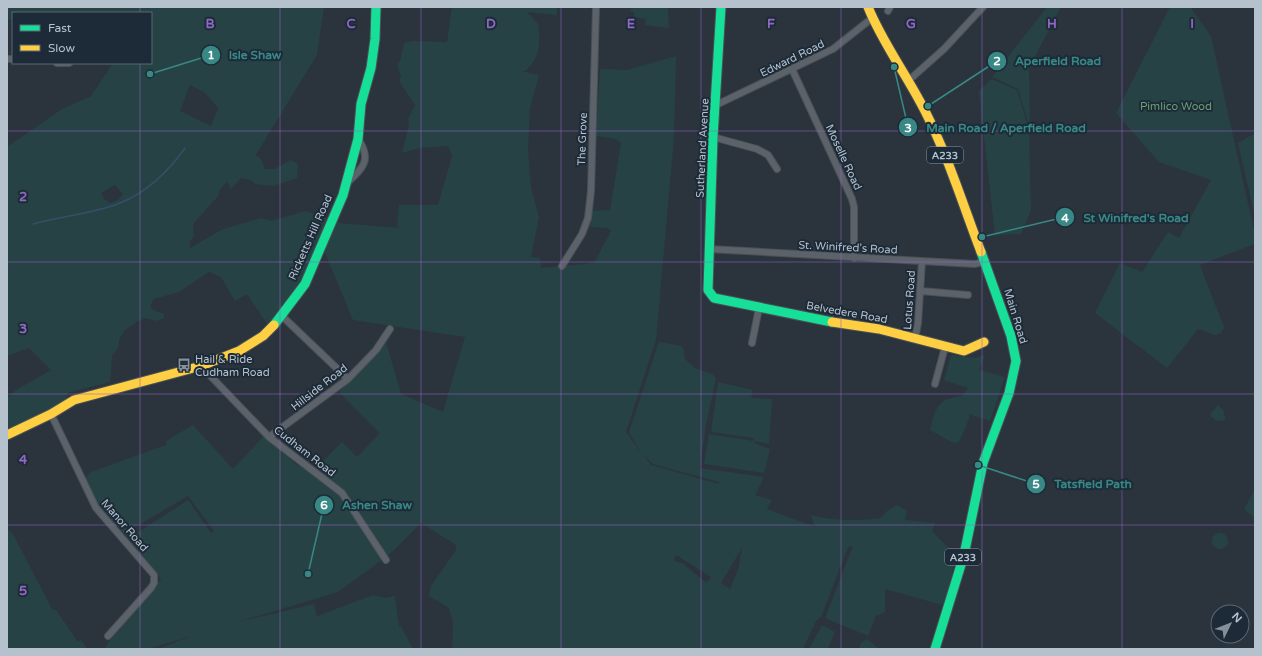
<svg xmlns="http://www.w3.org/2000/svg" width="1262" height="656" font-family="'Varela Round',sans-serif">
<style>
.green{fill:#264244;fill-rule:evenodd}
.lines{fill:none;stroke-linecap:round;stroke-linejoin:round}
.stream{stroke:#354f69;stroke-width:1.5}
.street-casing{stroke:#4a5056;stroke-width:8}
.fast-casing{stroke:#4a5056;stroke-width:11}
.slow-casing{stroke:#4a5056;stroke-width:11}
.street{stroke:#5c6269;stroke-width:6}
.fast{stroke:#16e098;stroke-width:9}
.slow{stroke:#ffcf43;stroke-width:9}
.grid{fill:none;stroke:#9268c5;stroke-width:1;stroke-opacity:0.55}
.labels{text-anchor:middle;stroke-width:4;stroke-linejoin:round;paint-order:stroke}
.shield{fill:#1d2b39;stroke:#8794a1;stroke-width:1}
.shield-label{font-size:10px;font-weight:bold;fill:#b5c1cd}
.street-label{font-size:11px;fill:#b5c1cd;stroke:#1d2b39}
.park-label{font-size:11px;fill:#6aa171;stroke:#1d2b39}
.poi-label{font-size:11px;fill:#b5c1cd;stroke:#1d2b39;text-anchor:start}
.grid-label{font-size:13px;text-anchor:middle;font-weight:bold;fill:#9268c5;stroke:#1d2b39;stroke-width:4;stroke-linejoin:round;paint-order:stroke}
.leader{fill:none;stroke:#388986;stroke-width:1.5}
.callout-dot{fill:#388986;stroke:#1d2b39;stroke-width:1.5}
.mark-label{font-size:12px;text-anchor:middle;font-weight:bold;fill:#fff}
.callout-label{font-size:12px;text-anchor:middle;font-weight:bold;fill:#388986;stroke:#1d2b39;stroke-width:4;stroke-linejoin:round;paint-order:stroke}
</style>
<rect width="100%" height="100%" fill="#2b343c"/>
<!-- green -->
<path class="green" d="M7,7H324L317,55L255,156H257L261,159L265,169H275L290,160L298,164L297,178L273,186L255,184L251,180L241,178L231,189L227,182L219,191V195L193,224L194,236L190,241V248L223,229L261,218L271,221L305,211L329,219L328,222L400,228L397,227L399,205H438L452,156L448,146L420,148L402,153L409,125L408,119L415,105L399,81L401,76L397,64L400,61L404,43L412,41L447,42L452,7H557V15L527,12L538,24C541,42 540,59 525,71H520L539,75L530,108L528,149L531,188L539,217L531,257L540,258L541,268L594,263L611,231L608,228L590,227L592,211L610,210L621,143L616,139L596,136L600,69L627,70L676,56L674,138L656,340L626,432L642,454L629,432L658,344L660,342L681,346L684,350V358L695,368L712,374L716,378L706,425L700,468L764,477L755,495L772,500L767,509L815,527L811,515C832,521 859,521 881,518L888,510L897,505L907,511L905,520L935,523L932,531L956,556L947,594L942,605L885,589V612L876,616L868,636L825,618L853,546L848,547L821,617L816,621L803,649H452L453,623L449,608L429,596L431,586L456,550V545L421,523L390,554L338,592L238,622L314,604L317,616L373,595L386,598L395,596L399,627L401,626L413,649H158L191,636L148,649H104L153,581H161L159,576L129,539L97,505L84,479L91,472L166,445V441L193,425L233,469L264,436L298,466L299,464L342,498L346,495L343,491L316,468L342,442L357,457L380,433L339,392L386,342L401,394L443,412L465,337L353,320L320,241L301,284L269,327L247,294L235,301L221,277L209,272L179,292L154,299L150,306L153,310L164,314V318L157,321L146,318L138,321L124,331L119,340V346L112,356L110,382L67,393L66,401L61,405L7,432V398L16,390L51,370L29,348L7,356V147L62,109L91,96L113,63H151V13H13V19L7,20ZM190,85L205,93L218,108L211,126L180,111ZM115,185L123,194L118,200L110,203L104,199L101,193ZM643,454L653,464L719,482V484L651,465ZM188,496L214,531L211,533L188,500L134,535L132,526L135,527ZM742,548L738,570L730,589L721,583ZM676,555L711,577L707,583L682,563L674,561Z
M632,7H668L669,28L645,25L646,19L634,17V12H630Z
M1047,7H1061L1029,68L1030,128L1018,89L992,77Z
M1170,7H1190L1211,36L1255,235V244L1200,265L1224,327L1221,333L1215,335L1198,329L1167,368L1095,313L1120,263L1142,272L1168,232L1179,238L1211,180L1159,162L1116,113Z
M991,79L1017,90L1029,130L1031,210L1021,234L995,235L979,91Z
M1255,133V212L1254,213L1238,143Z
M951,355L974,358L985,355L979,370L1005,377L990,421L969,414V419L959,442L953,443L930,430C936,407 937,399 962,396L968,388L944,380Z
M718,382L753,390L751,398L772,399L769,444L755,441L754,443L770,449L764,473L704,464L709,434L754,441V438L711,432Z
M1218,405C1224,409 1225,413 1225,420C1217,422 1214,421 1210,414Z
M1255,489V518L1244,509Z
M7,529L13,534L52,609L56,610L78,642L81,640L87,649H7Z
M1212 541a8 8 0 1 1 16 0a8 8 0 1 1-16 0Z
M822,625L835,632L828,649H809Z
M867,639L879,649H859L861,643Z"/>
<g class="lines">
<!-- stream -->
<path class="stream" d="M33,224C61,216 93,214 120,203C146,193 169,171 185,148"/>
<!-- street casing -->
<g class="street-casing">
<path id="street" d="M888,11L890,7
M7,59H13
M57,63H69
M792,69L852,199L854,207V258
M908,81L944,49L983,7
M716,105L833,49L871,19
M713,137L757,149L768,155L777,169
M346,184C362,169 373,160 358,139
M709,249L975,264L986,261
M562,266L582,234L588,218L591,191L596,7
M921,291L968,295
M282,316L348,379
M915,339L918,323L922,261
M752,343L759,308
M201,366L269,437L342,493L386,560
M935,384L945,347
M51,414L96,508L154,575V583L151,588L108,636
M269,437L348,379L376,350L390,329"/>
</g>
<!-- fast casing -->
<g class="fast-casing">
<path id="fast" d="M721,7L713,137L708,290L714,298L832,322
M274,325L305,284L343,195L358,139L361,104L371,68L375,39L376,7
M935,649L964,555L983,463L1009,393L1016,361L1011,336L981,252"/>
</g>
<!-- slow casing -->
<g class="slow-casing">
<path id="slow" d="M868,7C883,44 907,75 925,111C948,156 963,205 981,252
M832,322L879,329L964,351L984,342
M7,435L51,414L74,400L201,366L239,351L263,336L274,325"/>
</g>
<!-- street -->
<use href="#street" class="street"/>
<!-- fast -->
<use href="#fast" class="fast"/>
<!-- slow -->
<use href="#slow" class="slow"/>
</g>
<!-- grid -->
<path class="grid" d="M140,7V13M280,7V649M421,7V649M561,7V649M701,7V649M841,7V649M982,7V649M1122,7V649M140,63V649M7,131H1255M7,262H1255M7,394H1255M7,525H1255"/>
<!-- icons -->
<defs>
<g id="bus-bare" transform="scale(1.08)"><path d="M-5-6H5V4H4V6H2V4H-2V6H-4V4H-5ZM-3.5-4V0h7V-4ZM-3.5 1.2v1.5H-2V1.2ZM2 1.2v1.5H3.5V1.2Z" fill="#85909a" stroke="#1d2b39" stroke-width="2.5" paint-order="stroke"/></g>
</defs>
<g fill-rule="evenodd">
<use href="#bus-bare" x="184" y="365"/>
</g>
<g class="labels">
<!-- shield labels -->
<g class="shield">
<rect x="927" y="147" width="36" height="16" rx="3"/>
<rect x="945" y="549" width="36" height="16" rx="3"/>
</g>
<g class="shield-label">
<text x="945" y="159">A233</text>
<text x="963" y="561">A233</text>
</g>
<!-- street labels -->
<g class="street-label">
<text transform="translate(792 58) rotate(-26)" y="4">Edward Road</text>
<text transform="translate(582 139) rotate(-88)" y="4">The Grove</text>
<text transform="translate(702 148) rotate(-87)" y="4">Sutherland Avenue</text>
<text transform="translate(844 157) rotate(65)" y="4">Moselle Road</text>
<text transform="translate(310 237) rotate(-66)" y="4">Ricketts Hill Road</text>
<text transform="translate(848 247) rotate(3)" y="4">St. Winifred's Road</text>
<text transform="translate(909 300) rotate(-86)" y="4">Lotus Road</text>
<text transform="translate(847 312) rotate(10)" y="4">Belvedere Road</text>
<text transform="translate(1016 316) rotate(73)" y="4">Main Road</text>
<text transform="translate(319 387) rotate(-38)" y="4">Hillside Road</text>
<text transform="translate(305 451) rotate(38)" y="4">Cudham Road</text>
<text transform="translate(125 525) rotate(49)" y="4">Manor Road</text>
</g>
<!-- park labels -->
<g class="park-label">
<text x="1176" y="110">Pimlico Wood</text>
</g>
<!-- poi labels -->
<g class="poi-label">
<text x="195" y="363">Hail &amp; Ride<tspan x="195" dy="13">Cudham Road</tspan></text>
</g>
</g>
<g class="grid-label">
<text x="210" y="28">B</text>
<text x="351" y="28">C</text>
<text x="491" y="28">D</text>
<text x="631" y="28">E</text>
<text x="771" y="28">F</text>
<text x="911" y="28">G</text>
<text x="1052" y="28">H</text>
<text x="1192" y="28">I</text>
<text x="23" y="201">2</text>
<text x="23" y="333">3</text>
<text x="23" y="464">4</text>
<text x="23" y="595">5</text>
</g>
<!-- callouts -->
<path class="leader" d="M150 74L211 55M928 106L997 61M894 67L908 127M982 237L1065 217M978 465L1036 484M308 574L324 505"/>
<g class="callout-dot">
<circle cx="150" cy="74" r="4"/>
<circle cx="928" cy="106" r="4"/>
<circle cx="894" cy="67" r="4"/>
<circle cx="982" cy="237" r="4"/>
<circle cx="978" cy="465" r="4"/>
<circle cx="308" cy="574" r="4"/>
<circle cx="211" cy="55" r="10"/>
<circle cx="997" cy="61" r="10"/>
<circle cx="908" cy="127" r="10"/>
<circle cx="1065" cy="217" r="10"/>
<circle cx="1036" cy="484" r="10"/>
<circle cx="324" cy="505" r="10"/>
</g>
<g class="mark-label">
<text x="211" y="59">1</text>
<text x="997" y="65">2</text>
<text x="908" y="132">3</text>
<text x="1065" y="222">4</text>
<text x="1036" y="488">5</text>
<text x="324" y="509">6</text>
</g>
<g class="callout-label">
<text x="255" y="59">Isle Shaw</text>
<text x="1058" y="65">Aperfield Road</text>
<text x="1006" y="132">Main Road / Aperfield Road</text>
<text x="1136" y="222">St Winifred's Road</text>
<text x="1093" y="488">Tatsfield Path</text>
<text x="377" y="509">Ashen Shaw</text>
</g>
<!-- border -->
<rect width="1262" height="656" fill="none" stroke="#b5c1cd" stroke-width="16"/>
<!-- legend -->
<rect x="12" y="12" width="140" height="52" fill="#1d2b39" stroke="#5a6774"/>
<rect x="20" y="25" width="20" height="6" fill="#16e098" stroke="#5a6774"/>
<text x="48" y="32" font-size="12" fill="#b5c1cd">Fast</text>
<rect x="20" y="45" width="20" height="6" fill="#ffcf43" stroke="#5a6774"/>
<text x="48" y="52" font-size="12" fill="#b5c1cd">Slow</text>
<!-- north arrow -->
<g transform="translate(1230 624) rotate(47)"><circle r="19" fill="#1d2b39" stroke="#5a6774"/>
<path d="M0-3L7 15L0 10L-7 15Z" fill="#85909a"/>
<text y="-6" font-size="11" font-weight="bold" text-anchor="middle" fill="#b5c1cd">N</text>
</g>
</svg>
